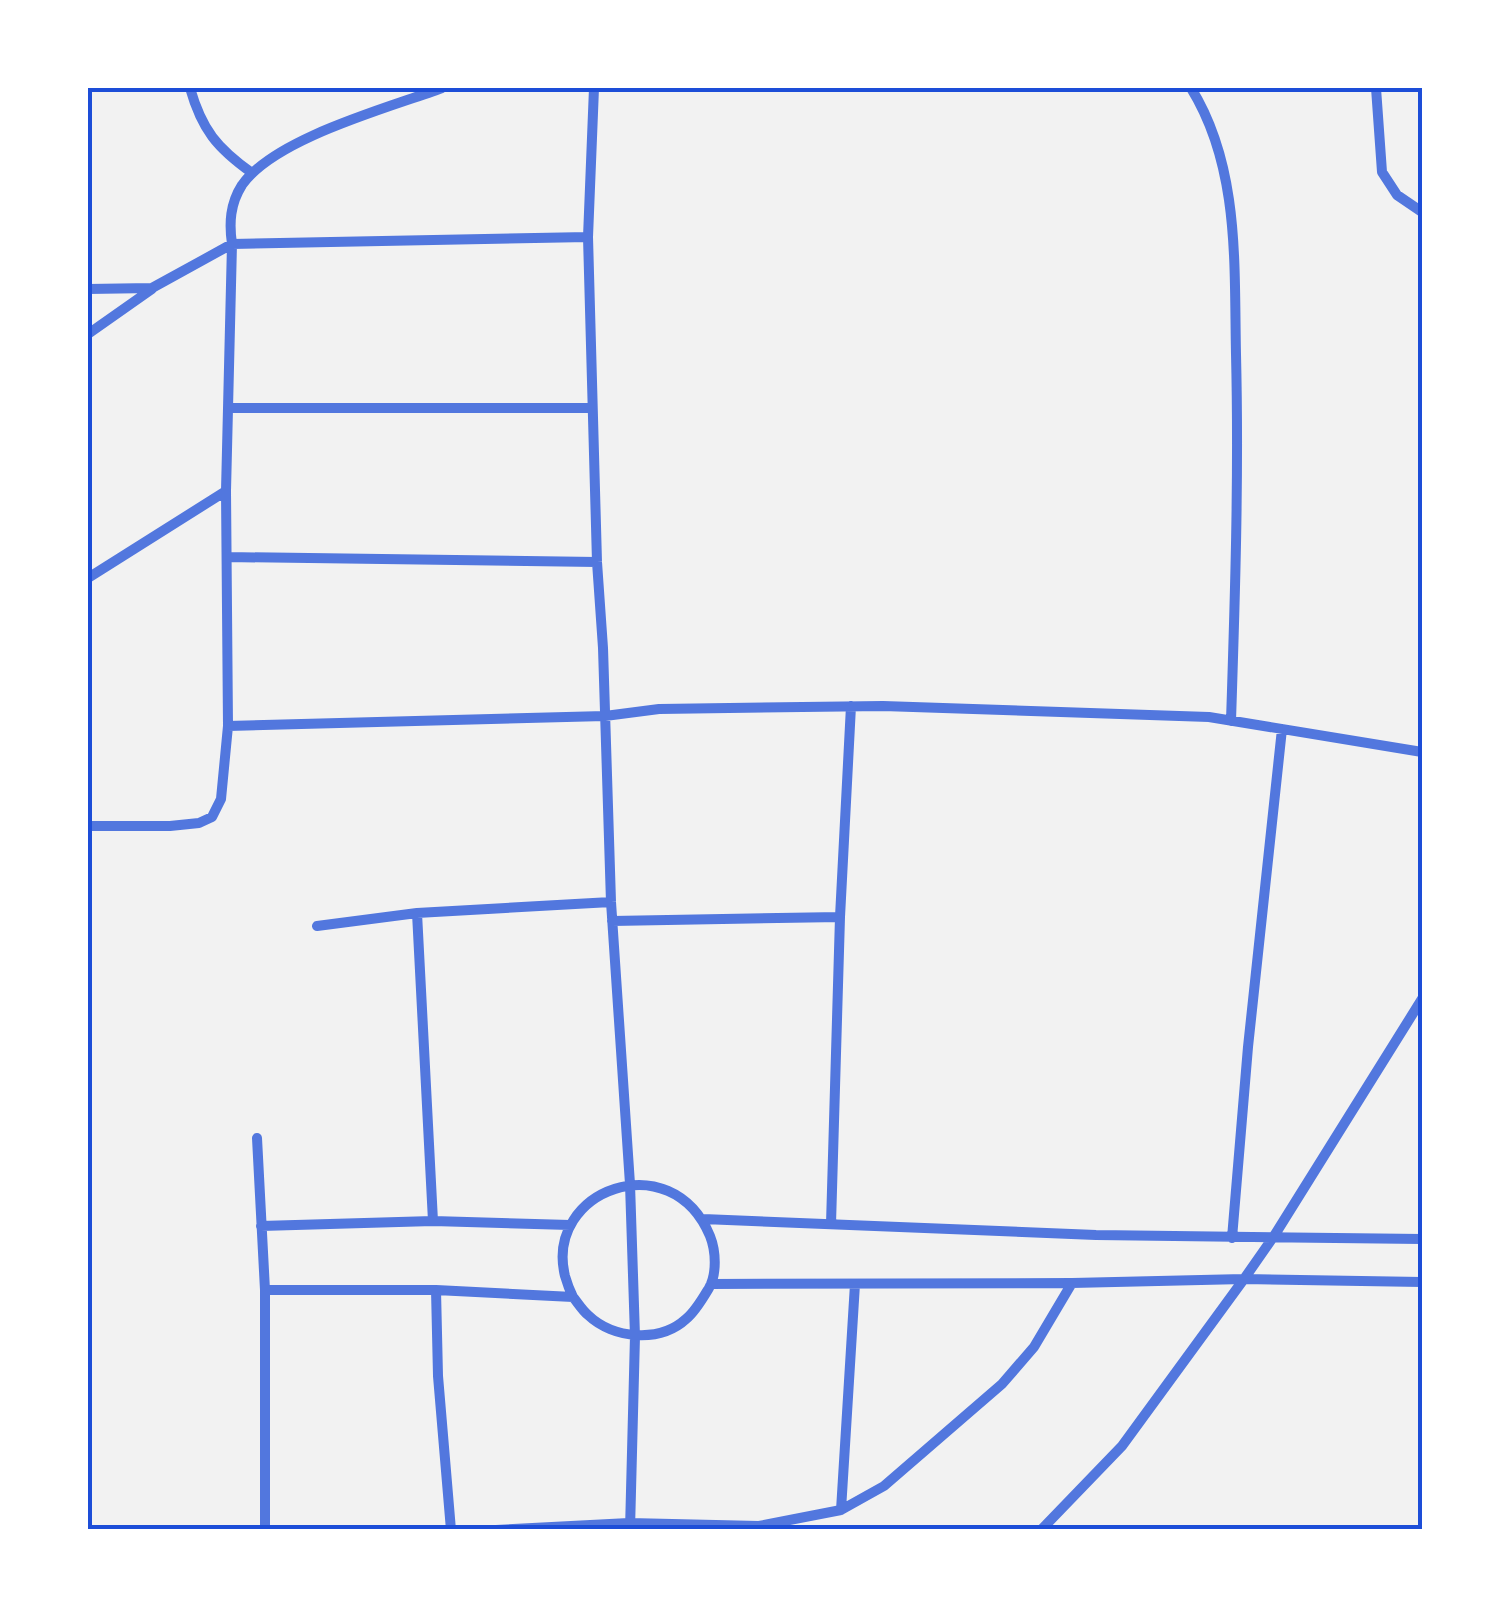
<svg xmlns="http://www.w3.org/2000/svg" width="1510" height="1617" font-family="'Golos Text',sans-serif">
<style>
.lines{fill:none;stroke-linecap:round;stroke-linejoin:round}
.minor{stroke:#5277de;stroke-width:10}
.neatline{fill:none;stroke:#1d4ed8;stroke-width:4}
</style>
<rect width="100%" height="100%" fill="#f2f2f2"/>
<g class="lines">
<!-- minor -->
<path class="minor" d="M190,88C202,130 217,148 252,173
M594,88L588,237L597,562L603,648L611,902L630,1184L635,1336L630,1530
M1191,88C1240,167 1234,264 1236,354C1239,476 1235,599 1231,721
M1376,88L1382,172L1397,195L1422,212
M88,289L152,288L232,244L588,237
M88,334L152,289
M228,408H592
M228,557L597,562
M88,578L226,491
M228,726L605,716L659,709L883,706L1209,717L1422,752
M88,826H170L199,823L212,817L221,799L228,726L226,491L232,244C229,223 230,204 242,185C275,138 388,108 442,88
M417,913L433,1221
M612,921L840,917
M317,926L417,913L611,902
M257,1138L265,1290V1530
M703,1219L1096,1235L1422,1239
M831,1224L840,917L851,706
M261,1226L433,1221L570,1225
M1232,1238L1248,1047L1282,729
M711,1284L1072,1283L1244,1279L1422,1282
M265,1290H436L573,1297C578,1303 582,1310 588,1315C613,1339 660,1343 686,1319C695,1312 703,1298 709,1288C717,1274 716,1251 710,1236C671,1143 544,1190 565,1276C567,1283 570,1291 573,1297
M436,1290L438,1376L451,1530
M841,1510L855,1284
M496,1530L629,1523L759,1526L841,1510L884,1486L1002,1384L1034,1347L1072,1283
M1041,1530L1122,1446L1244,1279L1274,1236L1422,999"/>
</g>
<!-- border -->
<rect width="1510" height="1617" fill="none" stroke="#ffffff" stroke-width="180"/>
<rect x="90" y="90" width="1330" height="1437" class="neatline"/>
</svg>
